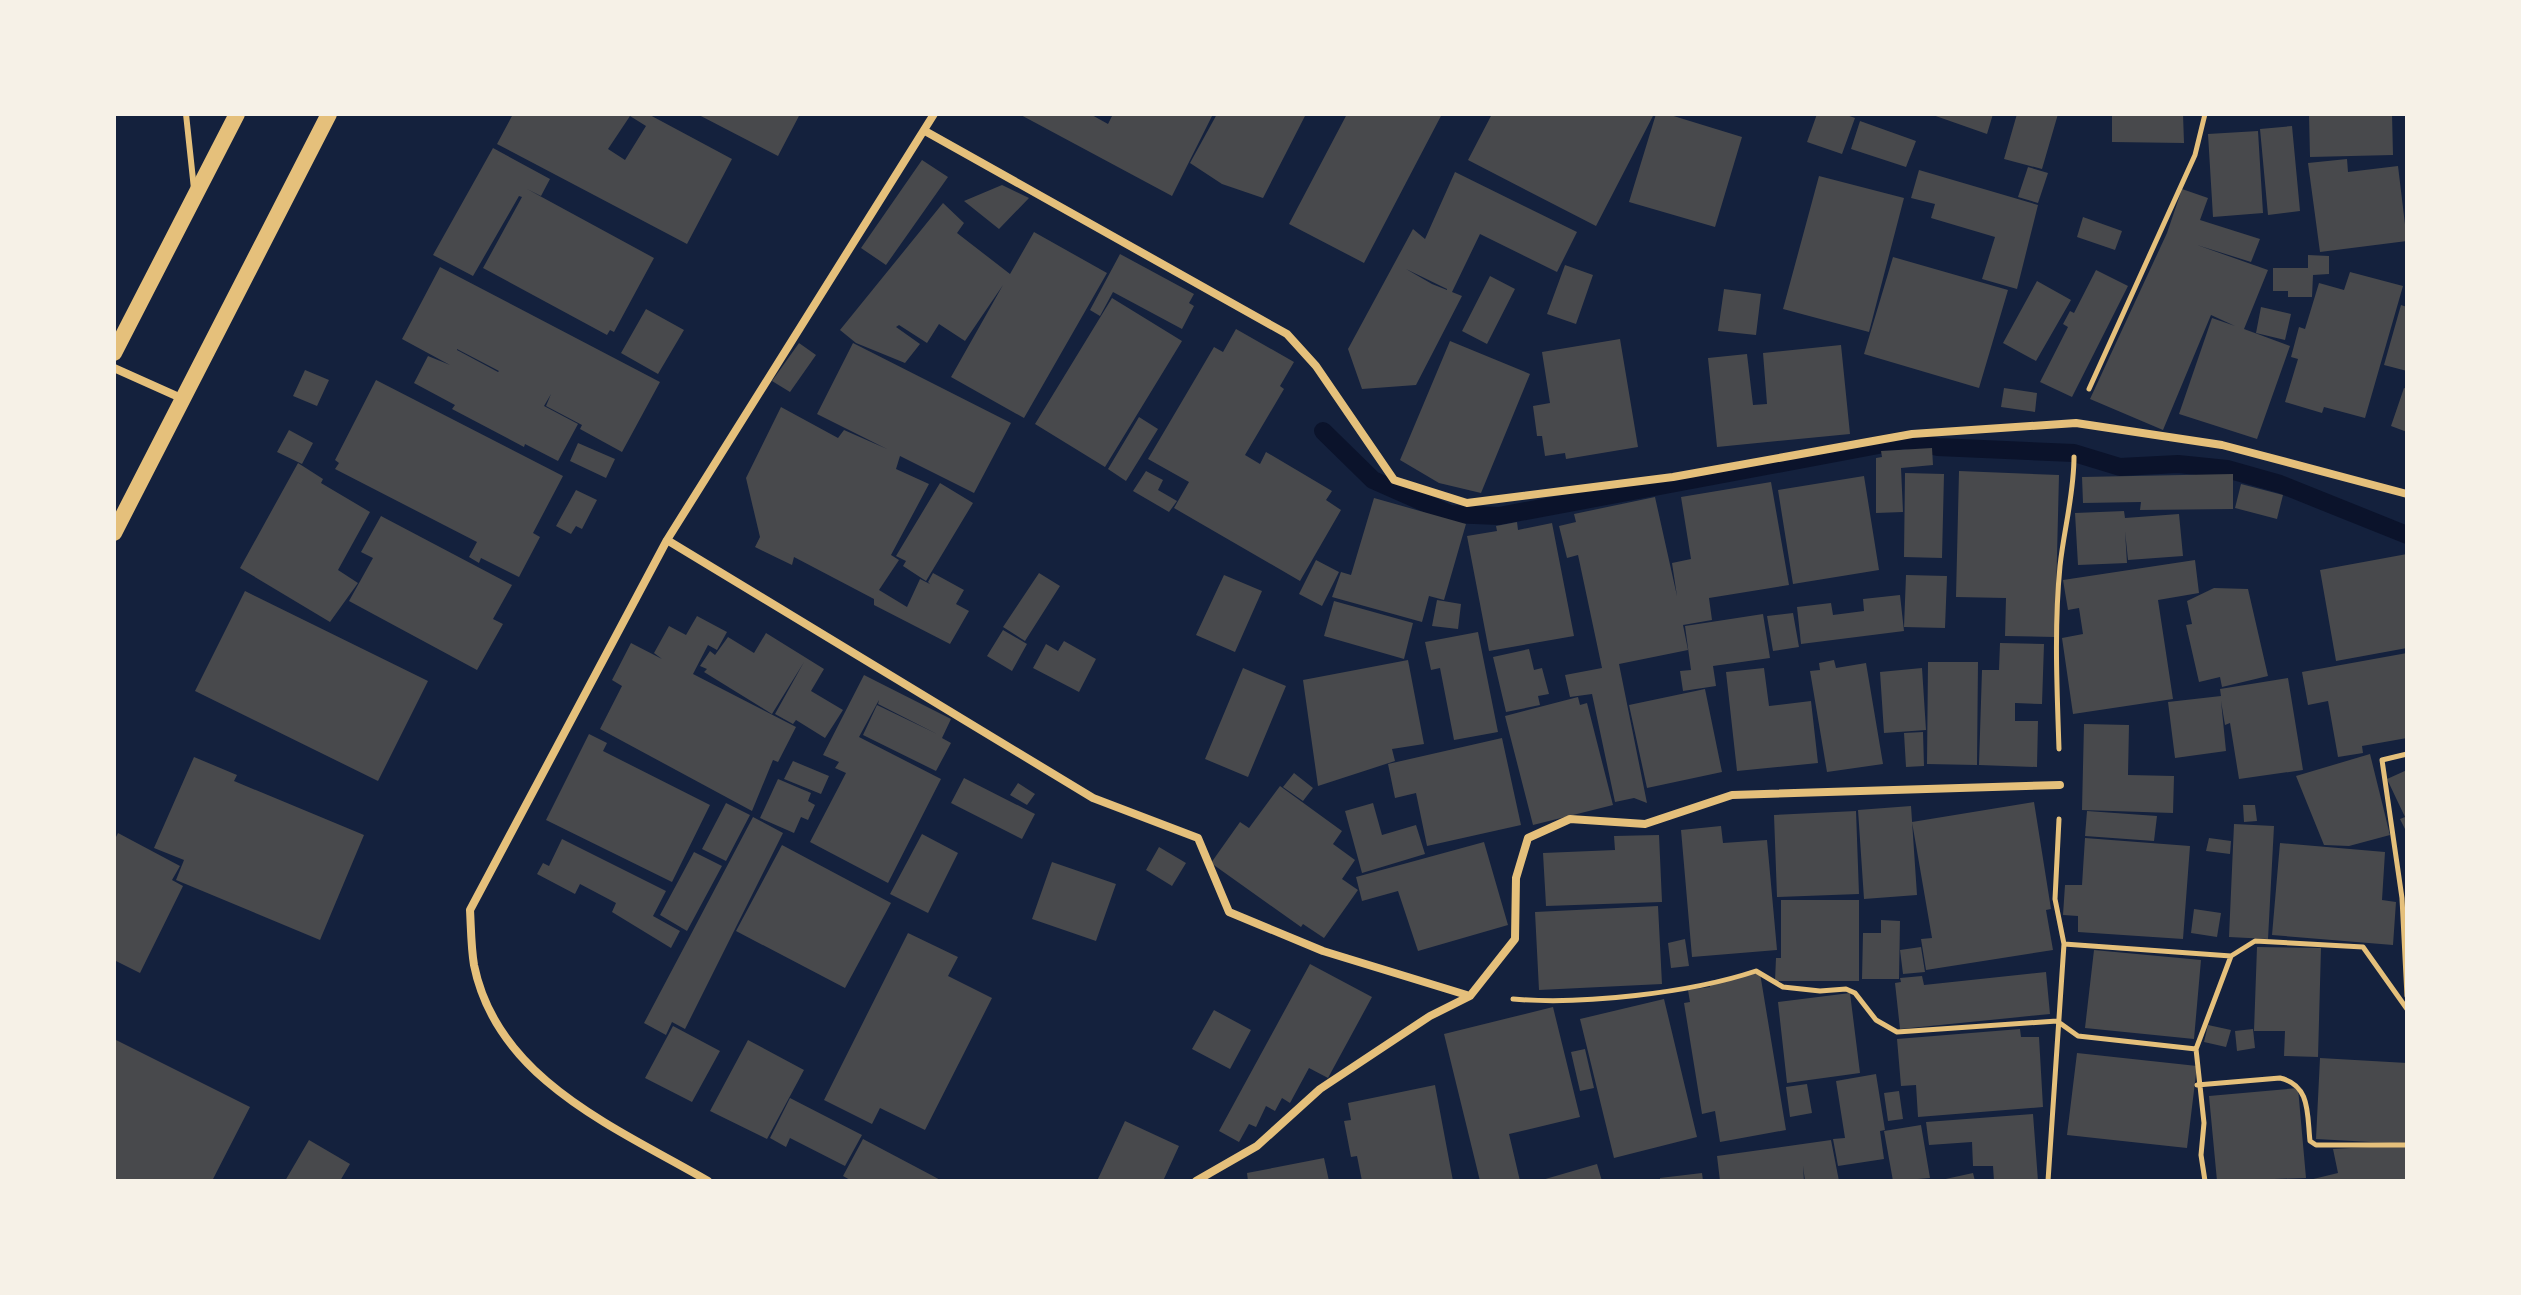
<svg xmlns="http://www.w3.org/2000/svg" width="2521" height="1295" font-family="Quicksand,sans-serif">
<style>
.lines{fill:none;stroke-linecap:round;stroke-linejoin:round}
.stream{stroke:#0b132b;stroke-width:18}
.building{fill:#48494c;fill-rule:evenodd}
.path{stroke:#e5c07b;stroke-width:5}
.service{stroke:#e5c07b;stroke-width:6}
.minor{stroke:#e5c07b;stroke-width:8}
.secondary{stroke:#e5c07b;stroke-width:16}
</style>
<rect width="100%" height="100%" fill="#14213d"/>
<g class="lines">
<!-- stream -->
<path class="stream" d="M1323,431L1373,480L1450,514L1499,516L1905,440L1938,447L2074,453L2120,467L2178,464L2227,469L2280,484L2407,535"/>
</g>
<!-- building -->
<path class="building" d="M513,114H648L732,159L687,244L497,144ZM630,116L646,126L625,160L608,149Z
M697,114H800L778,156Z
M1019,114H1090L1108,124L1113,114H1213L1172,196Z
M1217,114H1306L1263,198L1222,184L1190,163Z
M1347,114H1442L1364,263L1289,224Z
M1492,114H1654L1596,226L1468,160Z
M1656,114H1667L1742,137L1715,227L1629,202Z
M1817,114H1844L1855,118L1842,154L1807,142Z
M1930,114H1993L1987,134Z
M2017,114H2058L2042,169L2004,159Z
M2112,114H2183L2184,143L2112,142Z
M2309,114H2392L2393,155L2310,157Z
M1860,121L1916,141L1906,167L1851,149Z
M2292,126L2300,211L2268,215L2260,129Z
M2258,131L2263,213L2213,217L2208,134Z
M493,148L550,179L541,196L527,189L654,258L614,332L610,330L607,335L483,268L522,197L519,196L473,276L433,255Z
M2347,159L2348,172L2398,166L2407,241L2320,252L2308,163Z
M922,160L948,177L886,265L861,248Z
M2028,167L2048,173L2038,203L2018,197Z
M1919,170L2038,205L2017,289L1982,279L1995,237L1931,218L1935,204L1911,198Z
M1455,172L1577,232L1557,272L1480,234L1452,292L1462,296L1416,385L1362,389L1348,349L1413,229L1425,239ZM1406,269L1447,289V290L1432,284Z
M1819,176L1904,198L1869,332L1783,309Z
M1002,185L1029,198L999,229L964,201Z
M2182,189L2208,198L2200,220L2260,239L2251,262L2197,245L2268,270L2244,329L2290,346L2257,439L2179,414L2212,318L2235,326L2211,315L2163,430L2090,399L2167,233Z
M943,203L964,223L957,233L1010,274L1034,232L1107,273L1024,418L951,377L1003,285L965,341L939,324L927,343L899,325L896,327L920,344L905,363L856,343L840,330Z
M2083,217L2122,231L2115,250L2077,237Z
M1120,254L1194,294L1189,303L1194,306L1182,329L1113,292L1100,316L1090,310Z
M2308,255L2329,256V274L2313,275L2312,297H2288V291H2273V268H2308Z
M1893,257L2008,290L1979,388L1864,354Z
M1565,265L1593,275L1576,324L1547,314Z
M440,267L660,382L622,452L580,429L582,425L546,406L551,394L544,406L578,424L558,461L525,444L524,447L452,409L455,405L414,383L428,356L450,365L402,339ZM457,349L499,371L498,372L457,350Z
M2096,270L2128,286L2072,397L2040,382L2068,327L2063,324L2070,311L2074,313Z
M2350,272L2403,286L2365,418L2324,407L2322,413L2285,402L2298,359L2291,357L2299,327L2305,329L2319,283L2344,290Z
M1490,276L1515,289L1487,344L1462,331Z
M2037,281L2071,300L2036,361L2003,343Z
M1724,289L1761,294L1756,335L1718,331Z
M1112,298L1182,341L1105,467L1035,424Z
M2401,305L2407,307V371L2384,365Z
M2261,307L2291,314L2285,340L2256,333Z
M646,309L684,330L658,374L621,353Z
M1236,329L1294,362L1280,386L1284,389L1245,455L1260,464L1266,452L1332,491L1326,500L1341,510L1300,581L1174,508L1189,482L1148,459L1214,347L1223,352Z
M1620,339L1638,447L1566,459L1565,453L1545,456L1542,436H1537L1533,406L1550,403L1542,352Z
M1450,341L1530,374L1481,493L1439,483L1400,460Z
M799,343L816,355L790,392L772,381Z
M853,343L1011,423L974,493L900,456L896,469L929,484L891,555L899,560L879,590L907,607L920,579L930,584L928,582L933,573L964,590L956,604L969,611L950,644L874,605V599L794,557L792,565L755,547L760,537L746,478L781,407L838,438L844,430L887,449L817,414Z
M1841,345L1850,434L1717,447L1708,358L1747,354L1753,405L1767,404L1763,353Z
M305,370L329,380L317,406L293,396Z
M376,380L563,476L533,533L540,537L519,577L481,558L479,563L469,557L477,542L335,469L339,463L335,460Z
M2004,388L2037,393L2035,412L2001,407Z
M2404,388L2407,389V432L2391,426Z
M1139,417L1158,429L1126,481L1108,469Z
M289,430L313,443L302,464L277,452Z
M578,443L615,459L606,478L570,461Z
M1932,448L1933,465L1901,468L1903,512L1876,513V458L1882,457L1881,451Z
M298,463L323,479L321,483L370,512L338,570L358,583L330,622L240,568Z
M1146,471L1163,480L1158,490L1177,501L1169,512L1133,491Z
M1959,471L2059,475L2055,637L2005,636L2006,598L1956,597Z
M1905,473L1944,474L1942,558L1904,557Z
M2233,474V509L2140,510L2141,502L2083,503L2082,477Z
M1864,476L1879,570L1793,584L1778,490Z
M1771,482L1789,585L1709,598L1712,620L1683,625L1688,650L1619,664L1647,803L1634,798L1615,802L1592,694L1570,697L1565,675L1602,668L1578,555L1567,558L1559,526L1576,522L1574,514L1655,497L1677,596L1672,563L1691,559L1681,497Z
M940,483L973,503L926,581L903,566L906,561L896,556Z
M2241,484L2283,495L2277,519L2235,508Z
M576,490L597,500L582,529L576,526L571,534L556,526Z
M1374,498L1466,524L1444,600L1429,596L1422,622L1332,597L1341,572L1351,575Z
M2124,511L2125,518L2179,514L2183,556L2128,560L2125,531L2127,563L2078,565L2075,513Z
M381,516L512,585L493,619L503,624L477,670L349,601L373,558L361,552Z
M1517,522L1518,530L1552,523L1574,636L1489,651L1467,536L1497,531L1496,526Z
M2407,554V648L2336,661L2320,570Z
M1316,560L1339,572L1322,606L1299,594Z
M2195,560L2199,593L2158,600L2173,699L2073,714L2062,638L2083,634L2079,608L2068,610L2063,580Z
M1039,573L1060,586L1025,641L1003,627Z
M1224,575L1262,591L1235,652L1196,635Z
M1906,575L1947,576L1945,628L1904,627Z
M2214,588L2248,589L2268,676L2222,687L2220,677L2199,682L2186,625L2192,624L2187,601Z
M245,591L428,681L378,781L195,691Z
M1900,595L1904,631L1801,644L1797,607L1831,603L1833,615L1864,611L1863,599Z
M1437,600L1461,604L1458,629L1432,626Z
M1334,601L1413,623L1404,659L1324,636Z
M1793,613L1799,647L1773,651L1767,616Z
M1763,614L1770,658L1713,666L1716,686L1683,691L1680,671L1691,670L1685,626Z
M697,616L727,632L717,650L708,645L693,674L796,727L778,762L773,760L752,811L600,729L622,686L612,680L631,643L662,659L654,653L669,626L686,635Z
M1003,630L1027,644L1012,671L987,656Z
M1478,632L1498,732L1454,740L1440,668L1431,670L1425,642Z
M766,633L824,669L811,691L843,710L825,738L796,720L793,724L775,714L804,662L772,714L704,672L707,669L700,666L710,651L715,655L728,637L754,653Z
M1064,641L1096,659L1079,692L1033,668L1046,644L1058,651Z
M2000,643L2044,644L2042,704L2015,703V721H2038L2037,767L1979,765L1982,670H1999Z
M1529,649L1534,670L1542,668L1549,694L1538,696L1540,705L1506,712L1493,657Z
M2407,653V738L2362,746L2363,753L2338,757L2328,701L2308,705L2302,672Z
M1408,660L1424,744L1392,749L1395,761L1318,786L1303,680Z
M1834,660L1836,668L1866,663L1883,764L1827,772L1810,671L1820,670L1819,663Z
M1928,662H1978L1977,765L1927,764Z
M1243,668L1286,686L1248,777L1205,759Z
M1764,668L1769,706L1811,701L1818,763L1737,771L1726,672Z
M1922,668L1926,730L1884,733L1880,672Z
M864,675L951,719L942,738L951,743L936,771L863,735L877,705L937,734L878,704L879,700L859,737L941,779L888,883L810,842L846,773L835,768L839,762L823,755Z
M2288,678L2303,770L2239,779L2230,723L2225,725L2221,701L2226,751L2175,758L2168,702L2221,696L2220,689Z
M1705,689L1722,772L1647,788L1629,705Z
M1578,697L1580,705L1587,703L1613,805L1533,825L1505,716Z
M2084,724L2129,725L2128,775L2174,776L2173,813L2082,810Z
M1923,732L1924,766L1906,767L1904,733Z
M589,734L607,743L603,751L710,805L672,882L546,820Z
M1502,738L1521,825L1427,846L1416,793L1395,798L1388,764Z
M2370,754L2390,835L2349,846L2324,845L2296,776Z
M194,757L237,775L234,781L364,835L320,940L176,880L184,860L154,848Z
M793,761L829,776L821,794L784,779Z
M2407,770V833L2400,819L2405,817L2387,779Z
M1294,773L1313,788L1303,801L1283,787Z
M964,778L1035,814L1022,839L951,803Z
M778,779L811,793L808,801L815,805L808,820L801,817L794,833L760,818Z
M1018,783L1035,794L1027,805L1010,795Z
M1280,786L1342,831L1333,844L1355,860L1342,879L1358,890L1324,938L1303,924L1301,927L1211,863L1240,822L1249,828Z
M2034,802L2051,909L2046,910L2053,950L1926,970L1921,939L1932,938L1912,822Z
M726,803L750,815L726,861L702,849Z
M1373,803L1382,835L1416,825L1425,854L1362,873L1345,811Z
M2243,805H2255L2257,821L2244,822Z
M1911,806L1917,895L1864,899L1858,810Z
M1856,811L1859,894L1777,897L1774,815Z
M2087,811L2157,816L2154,841L2085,836Z
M753,817L783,833L685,1029L672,1022L666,1035L644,1023Z
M2234,824L2274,826L2268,939L2229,937Z
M1721,826L1723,843L1767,840L1777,950L1692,957L1681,830Z
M118,833L180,866L172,880L183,886L140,973L114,960V841Z
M922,834L958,853L928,913L890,894Z
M1659,835L1662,902L1546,906L1543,853L1615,850L1614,836Z
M2085,838L2190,846L2183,939L2078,932V916L2063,915L2065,885H2082Z
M2209,838L2231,841L2230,854L2206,851Z
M562,839L666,891L653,916L680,931L671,948L612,912L616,903L580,884L575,894L537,874L543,863L549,866Z
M1484,842L1508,925L1418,951L1398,891L1362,901L1356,877Z
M2280,843L2385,852L2382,900L2396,902L2393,945L2272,935Z
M782,845L891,903L845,988L736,931Z
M1159,847L1186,863L1172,886L1146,870Z
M694,852L722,866L687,931L660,915Z
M1052,862L1116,884L1096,941L1032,919Z
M1781,900H1859V981H1775L1776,958H1781Z
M1658,906L1662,984L1539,990L1535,912Z
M2194,909L2221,913L2217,937L2191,933Z
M1881,920L1900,921L1899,979H1862L1863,933H1881Z
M908,933L958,957L948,976L992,998L925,1130L880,1108L872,1124L824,1100Z
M1685,939L1689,966L1671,968L1668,943Z
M1921,947L1925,972L1903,974L1900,950Z
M2257,947L2321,948L2318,1057L2284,1056L2285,1031H2254Z
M2094,950L2201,960L2194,1039L2085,1028Z
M1310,964L1372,997L1328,1078L1309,1068L1290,1103L1282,1098L1275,1111L1266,1106L1256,1127L1249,1124L1239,1142L1219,1131Z
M2046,972L2050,1014L1900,1029L1895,983L1901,982L1900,978L1922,976L1924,985Z
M1760,973L1786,1130L1720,1142L1715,1111L1702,1114L1684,1003L1690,1002L1688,990L1710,987L1709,981Z
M1850,993L1860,1073L1787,1083L1778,1002Z
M1664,999L1697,1137L1614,1158L1580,1019Z
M1553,1007L1580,1117L1509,1134L1520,1181H1480L1444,1034Z
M1214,1010L1251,1030L1230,1069L1192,1049Z
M2208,1025L2231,1030L2226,1047L2204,1042Z
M673,1026L720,1051L692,1102L645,1078Z
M2020,1029L2021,1037H2039L2043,1107L1918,1117L1916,1085L1901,1086L1897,1039Z
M2253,1029L2255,1048L2237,1051L2235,1031Z
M114,1039L250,1107L212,1181H114Z
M748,1040L804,1070L767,1139L710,1111Z
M1585,1049L1594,1088L1580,1091L1571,1052Z
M2077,1053L2197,1066L2187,1148L2067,1135Z
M2320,1058L2407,1063V1144L2316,1139Z
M1876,1074L1885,1130L1880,1131L1884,1159L1838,1166L1833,1139L1845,1138L1836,1081Z
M1807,1084L1812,1113L1790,1117L1786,1087Z
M1435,1085L1453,1181H1362L1357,1156L1351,1157L1344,1121L1351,1120L1348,1103Z
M2298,1088L2306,1178L2217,1181L2209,1096Z
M1899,1091L1903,1119L1888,1121L1884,1093Z
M790,1098L862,1135L845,1166L790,1138L786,1147L770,1138Z
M2033,1114L2038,1181H1994L1993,1166H1973L1972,1142L1929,1145L1926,1122Z
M1125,1121L1179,1146L1163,1181H1097Z
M1921,1125L1930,1178L1893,1181L1884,1131Z
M863,1139L933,1176L942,1181H852L843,1176Z
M309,1140L350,1164L340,1181H285Z
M1831,1140L1839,1181H1805L1803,1166L1804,1181H1720L1717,1156Z
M2407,1145V1181H2305L2338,1173L2333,1149Z
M1324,1158L1329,1181H1248L1247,1173Z
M1597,1164L1602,1181H1542V1180Z
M1702,1173L1703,1181H1660V1178Z
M1973,1173L1975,1181H1941V1180Z"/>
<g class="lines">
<!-- path -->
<path class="path" d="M2089,389L2195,155L2205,114
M2059,749C2057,689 2054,627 2060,566C2064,529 2074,494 2074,457
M2407,754L2382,760L2402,898L2407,996
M2064,944L2231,956L2255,941L2363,947L2407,1009
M1513,999C1582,1005 1690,993 1756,971L1783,987L1820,991L1846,989L1855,993L1876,1020L1897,1032L2057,1021L2078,1036L2196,1049
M2197,1085L2280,1078C2311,1085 2307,1115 2310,1141L2316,1145H2407
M2048,1181L2064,944L2055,899L2059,819
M2205,1181L2201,1155L2204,1123L2196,1049L2231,956"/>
<!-- service -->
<path class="service" d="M186,114L194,189"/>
<!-- minor -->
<path class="minor" d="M925,131L1287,334L1316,366L1394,480L1467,503L1673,477L1912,434L2076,423L2222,445L2407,494
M114,368L181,398
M667,540L1093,798L1198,838L1229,912L1323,951L1470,996
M708,1181C617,1128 497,1080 474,965C471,947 471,927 470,910L667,540L934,114
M1196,1181L1257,1146L1320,1089L1430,1016L1470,996L1515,939L1516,878L1528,838L1570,819L1645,824L1732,795L2060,785"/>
<!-- secondary -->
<path class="secondary" d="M114,353L237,114
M114,533L329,114"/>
</g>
<!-- border -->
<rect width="2521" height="1295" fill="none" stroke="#f6f1e7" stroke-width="232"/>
</svg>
